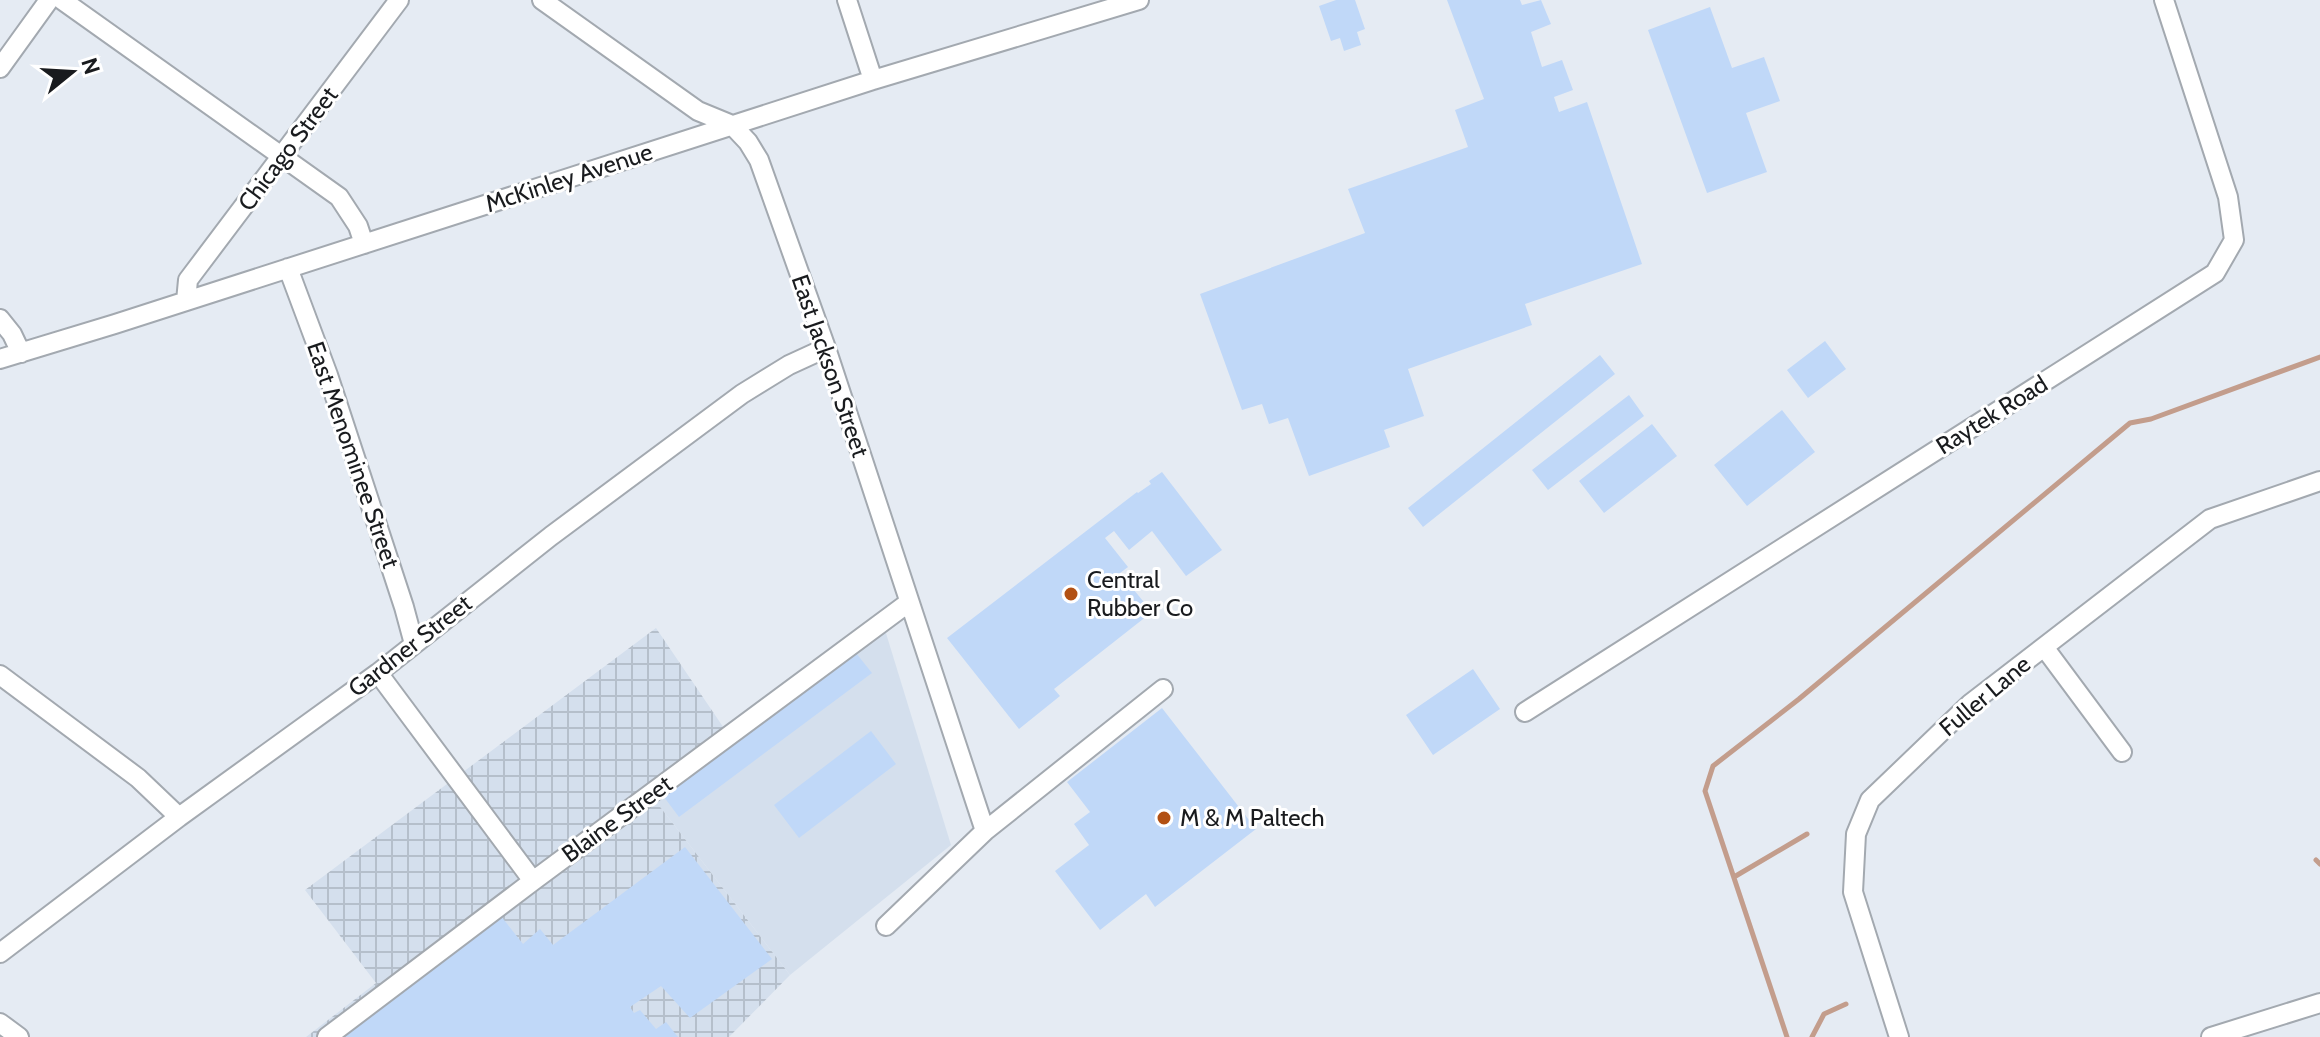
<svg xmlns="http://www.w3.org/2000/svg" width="2320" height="1037" font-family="Cabin,sans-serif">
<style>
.built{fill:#d4dfed}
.industrial{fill:url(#industrial-grid)}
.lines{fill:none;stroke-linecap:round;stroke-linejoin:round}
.stream{stroke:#c39d8c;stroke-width:5}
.building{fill:#c0d8f8}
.minor-casing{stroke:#a3a9b0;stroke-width:22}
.minor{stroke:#fff;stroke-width:18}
.poi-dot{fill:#b25013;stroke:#fff;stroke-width:3}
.labels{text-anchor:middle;stroke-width:6;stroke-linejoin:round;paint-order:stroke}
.street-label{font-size:24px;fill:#191b1e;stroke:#fff}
.poi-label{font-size:24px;fill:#191b1e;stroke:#fff;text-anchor:start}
</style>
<defs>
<pattern id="industrial-grid" width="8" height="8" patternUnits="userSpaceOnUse" patternTransform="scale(2)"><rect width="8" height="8" fill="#d4dfed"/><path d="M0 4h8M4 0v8" fill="none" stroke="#b5bfcb"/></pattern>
</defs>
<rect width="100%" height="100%" fill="#e5ebf3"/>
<!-- built -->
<path class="built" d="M885,630L951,845L790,975L654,799Z"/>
<!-- industrial -->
<path class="industrial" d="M656,628L734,743L654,799L790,975L729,1037H306L376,983L305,890Z"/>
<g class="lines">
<!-- stream -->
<path class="stream" d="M2316,860L2320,864
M1734,877L1807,834
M1787,1037L1705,791L1713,766L1799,699L2130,423L2151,419L2320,357
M1812,1037L1824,1014L1846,1004"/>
</g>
<!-- building -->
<path class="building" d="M1336,0H1355L1365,29L1357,32L1361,45L1344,51L1340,38L1331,41L1319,6Z
M1447,0H1520L1522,5L1541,0L1551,24L1531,32L1542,67L1562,60L1573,90L1554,97L1559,112L1587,102L1642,264L1525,304L1532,325L1408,369L1424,416L1384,430L1390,447L1309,476L1288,418L1269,424L1262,404L1242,410L1200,294L1365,233L1348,189L1468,147L1455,110L1484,99Z
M1710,7L1732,68L1764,57L1780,101L1746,113L1767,172L1707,193L1648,30Z
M1825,341L1846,369L1808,398L1787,370Z
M1600,355L1615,374L1423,527L1408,508Z
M1629,395L1644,416L1548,490L1532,470Z
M1782,410L1815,452L1747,506L1714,465Z
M1652,424L1677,456L1604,513L1579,481Z
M1162,472L1222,550L1186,576L1152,531L1129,550L1114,531L1105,538L1128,567L1120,573L1152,612L1054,689L1060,696L1019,729L947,638L1137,492L1138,493L1151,484L1149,481Z
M856,653L872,673L679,817L664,797Z
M1473,669L1500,709L1433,755L1406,715Z
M1162,708L1256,829L1155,907L1146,894L1100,930L1055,871L1089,845L1074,824L1090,812L1067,782Z
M871,731L896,764L799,838L774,805Z
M685,847L772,959L690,1018L661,986L630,1007L634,1013L640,1010L656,1029L666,1022L678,1037H340L500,915L523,944L540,929L553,945Z"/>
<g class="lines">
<!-- minor casing -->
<g class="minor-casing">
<path id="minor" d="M62,0L339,197L358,226L364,244
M542,0L698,111L732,125L748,142L759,160L826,348L985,831
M847,0L873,80
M0,68L49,0
M288,268L328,375L404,607L414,644
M186,301L188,280L399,0
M0,319L12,334L21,353
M0,359L115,324L873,80L1139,0
M2044,647L2122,752
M378,673L533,881
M0,675L138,778L179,817
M1525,712L2215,273L2234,240L2228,197L2164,0
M886,926L985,831L1163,689
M0,953L179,817L378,673L551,536L742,394L789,365L826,348
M0,1023L19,1037
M327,1037L533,881L908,603
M1899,1037L1853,892L1856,834L1870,800L1970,704L2210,519L2320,481
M2211,1037L2320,1003"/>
</g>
<!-- minor -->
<use href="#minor" class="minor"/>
</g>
<!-- markers -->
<g class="poi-dot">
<circle cx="1071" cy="594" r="8"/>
<circle cx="1164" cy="818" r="8"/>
</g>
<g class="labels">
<!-- street labels -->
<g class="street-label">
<text transform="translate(288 149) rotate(-53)" y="8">Chicago Street</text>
<text transform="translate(569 178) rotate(-18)" y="8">McKinley Avenue</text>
<text transform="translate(830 366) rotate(71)" y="8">East Jackson Street</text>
<text transform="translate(1992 415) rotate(-32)" y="8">Raytek Road</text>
<text transform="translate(353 455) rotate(71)" y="8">East Menominee Street</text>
<text transform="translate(410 646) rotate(-38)" y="8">Gardner Street</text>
<text transform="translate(1985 696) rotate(-40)" y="8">Fuller Lane</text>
<text transform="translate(617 819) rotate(-36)" y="8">Blaine Street</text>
</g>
<!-- poi labels -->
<g class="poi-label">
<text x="1087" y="588">Central<tspan x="1087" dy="28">Rubber Co</tspan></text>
<text x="1180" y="826">M &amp; M Paltech</text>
</g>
</g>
<!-- north arrow -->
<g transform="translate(72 72) rotate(72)" stroke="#ffffff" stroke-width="6" paint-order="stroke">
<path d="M0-6L14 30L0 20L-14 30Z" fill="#191b1e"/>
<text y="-12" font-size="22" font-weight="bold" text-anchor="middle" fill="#191b1e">N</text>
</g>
</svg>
